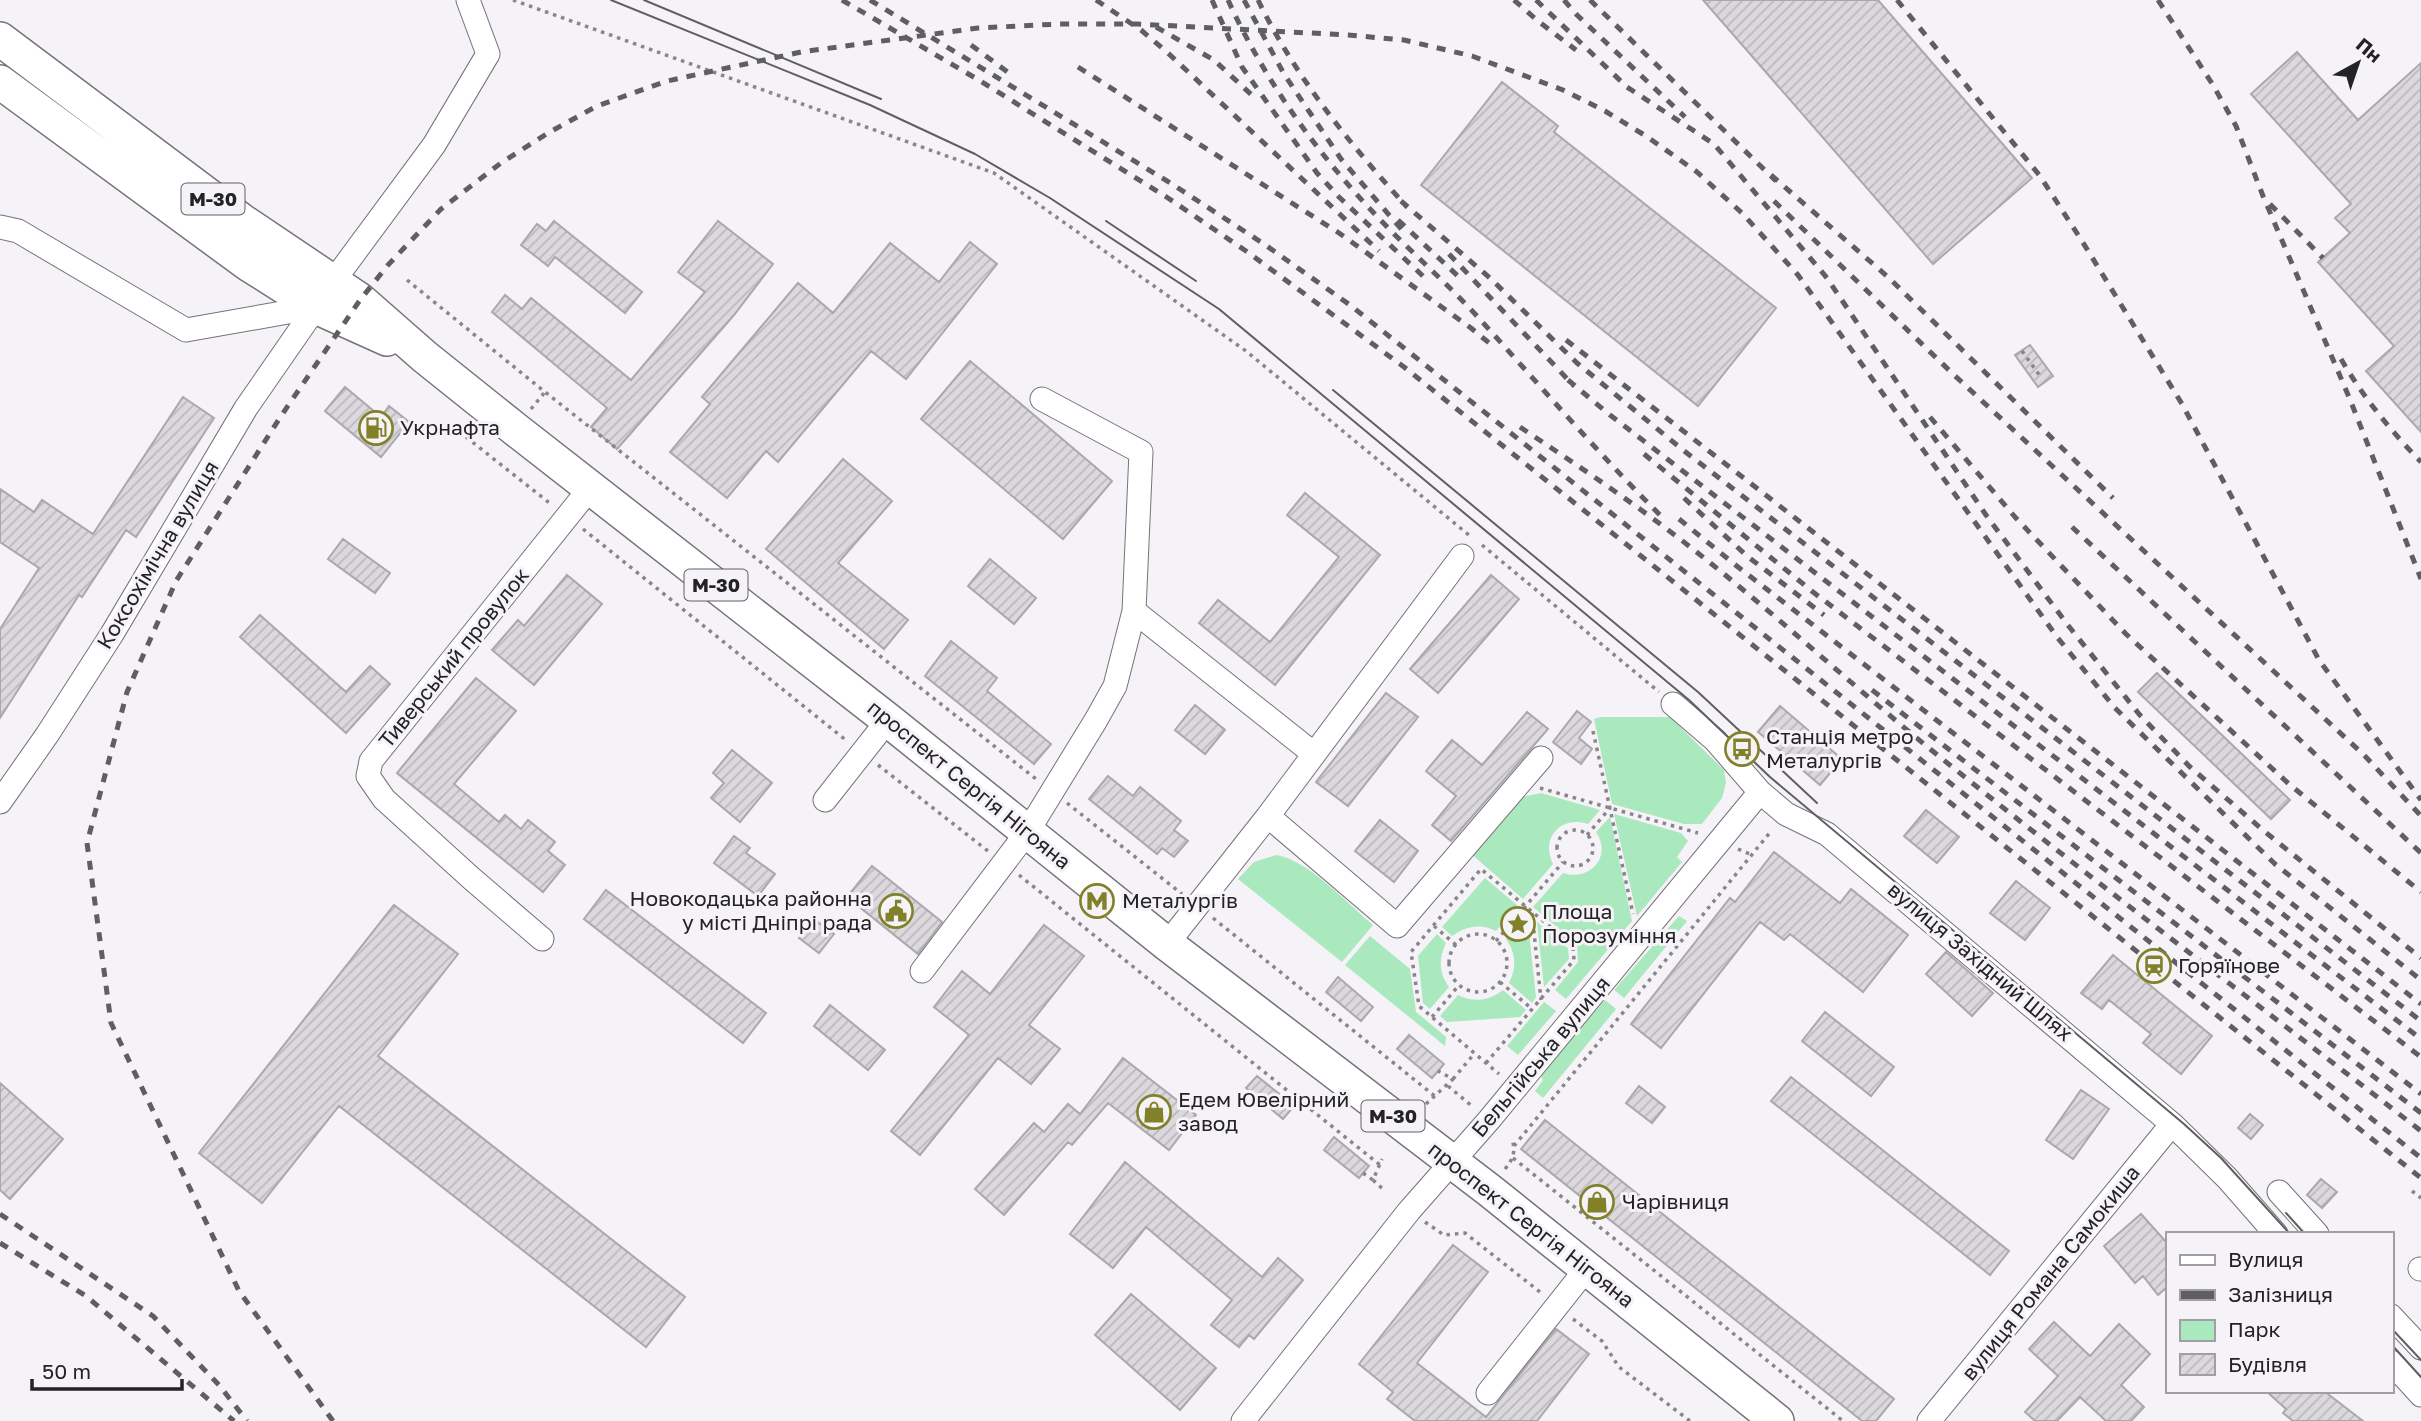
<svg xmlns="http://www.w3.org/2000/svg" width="2421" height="1421" font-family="'Golos Text',sans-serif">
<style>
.green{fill:#aae8bd}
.building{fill:url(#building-hatch);stroke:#aaa8ad;stroke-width:2}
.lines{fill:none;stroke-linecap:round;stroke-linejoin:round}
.minor-casing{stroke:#757377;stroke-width:25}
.highway-casing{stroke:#757377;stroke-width:36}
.path{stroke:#88868a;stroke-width:3.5;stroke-dasharray:3.5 5;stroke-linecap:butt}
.minor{stroke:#fff;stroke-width:23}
.highway{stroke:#fff;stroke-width:33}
.tram{stroke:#5f5e61;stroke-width:2}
.rail{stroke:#5f5e61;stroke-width:5;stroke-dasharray:9 9;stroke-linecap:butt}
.labels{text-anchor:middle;stroke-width:6;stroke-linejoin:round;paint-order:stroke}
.shield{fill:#f5f2f8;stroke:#626064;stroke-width:2}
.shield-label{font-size:19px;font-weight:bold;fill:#232224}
.poi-label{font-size:21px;fill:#232224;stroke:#f5f2f8;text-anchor:start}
.street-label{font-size:21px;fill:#232224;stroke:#f5f2f8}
</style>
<defs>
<pattern id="building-hatch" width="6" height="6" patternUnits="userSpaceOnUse" patternTransform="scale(1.75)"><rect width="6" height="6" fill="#dbd8de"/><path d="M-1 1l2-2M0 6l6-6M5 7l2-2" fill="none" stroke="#bcb9be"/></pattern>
</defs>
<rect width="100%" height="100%" fill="#f5f2f8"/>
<!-- green -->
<path class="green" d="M1601,717H1670L1724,770L1726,783L1722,798L1702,824H1684L1612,804L1594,719Z
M1541,793L1600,810L1588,824C1561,815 1540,838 1553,864L1523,899L1469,852L1516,798Z
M1614,814L1681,833L1688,841L1677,857L1682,862L1637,916Z
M1610,817L1632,921L1566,999L1555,990L1578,962L1577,944L1533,907L1563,873C1589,882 1613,857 1596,832Z
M1276,855C1307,859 1348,904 1373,925L1342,962L1238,879L1254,862Z
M1485,878L1517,905L1496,931C1480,923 1466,926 1452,936L1442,927Z
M1527,914L1536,997L1532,1003L1509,983C1517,967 1516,953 1506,939Z
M1679,916L1687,921L1624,998L1614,990Z
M1537,922L1568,948L1569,959L1544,987Z
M1437,934L1446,943C1439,958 1438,972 1449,987L1430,1009L1423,1003L1418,956Z
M1370,936L1410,969L1416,1012L1446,1037L1445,1046L1345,965Z
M1503,990L1526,1010L1520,1017L1447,1022L1440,1016L1458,995C1474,1003 1489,1001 1503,990Z
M1605,1000L1616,1009L1543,1098L1535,1091L1543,1080L1540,1074Z
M1544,1002L1556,1011L1518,1055L1507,1046Z"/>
<!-- building -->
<path class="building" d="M1703,0H1878L2032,178L1933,264Z
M2297,52L2358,120L2421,63V432L2366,371L2394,346L2318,262L2350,233L2335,218L2351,204L2251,94Z
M1502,82L1558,126L1554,132L1776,308L1698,406L1421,185Z
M554,221L642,292L625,313L555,257L548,266L521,245L537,224L546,231Z
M718,221L773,264L734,315L617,449L591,427L607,408L492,312L505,295L522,309L531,298L631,380L705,292L678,272Z
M970,242L997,264L906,379L871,351L778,462L766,451L727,498L670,452L710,404L702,397L798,283L833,313L890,243L939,282Z
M2030,345L2053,376L2038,387L2015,355Z
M970,361L1112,481L1063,539L921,419Z
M345,387L381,417L389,406L409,422L381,457L325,411Z
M183,397L214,418L136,537L126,530L82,597L79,595L0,718V629L39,568L0,542V489L34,512L42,500L93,534Z
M843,459L892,501L838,563L908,620L884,649L766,549Z
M1305,493L1380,555L1275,685L1199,623L1218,600L1270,642L1339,557L1287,515Z
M343,539L390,573L375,593L328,559Z
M990,559L1036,598L1014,624L968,586Z
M567,575L602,604L534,685L492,650L518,620L524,626Z
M1491,575L1519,599L1438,693L1410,669Z
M260,615L346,692L370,666L390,684L346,733L240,637Z
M951,641L997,678L987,691L1051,744L1034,764L925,676Z
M2157,673L2290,800L2271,819L2138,692Z
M476,678L516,711L454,784L499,822L505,815L521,829L528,820L555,842L548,851L565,865L543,892L397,773Z
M1386,693L1418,717L1348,806L1316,782Z
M1195,705L1225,730L1205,754L1175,730Z
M1780,706L1842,759L1820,785L1758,732Z
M1577,711L1591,722L1579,738L1592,749L1581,764L1553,742Z
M1527,712L1548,729L1451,841L1432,825L1456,796L1426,771L1452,740L1482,765Z
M732,750L772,783L740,822L711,798L724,783L713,773Z
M1108,776L1133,796L1140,787L1181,821L1174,830L1188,841L1174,857L1162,848L1157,854L1089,799Z
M1926,810L1959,837L1937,863L1904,836Z
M1380,820L1418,851L1394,882L1355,851Z
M734,836L750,848L746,853L775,874L758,896L714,863Z
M1774,852L1840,903L1851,889L1908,935L1863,992L1790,934L1784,940L1760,922L1661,1048L1631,1024L1730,898L1735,902Z
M872,866L942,922L918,954L847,897Z
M2016,881L2050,908L2025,940L1990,913Z
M606,890L766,1013L743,1043L584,919Z
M394,905L458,954L378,1056L685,1297L646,1347L339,1106L262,1203L199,1153Z
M814,919L834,934L819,953L799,938Z
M1044,925L1084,956L1029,1025L1060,1049L1031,1084L998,1058L920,1155L891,1131L969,1035L934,1007L962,971L990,994Z
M1946,952L1993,993L1972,1016L1926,974Z
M2113,955L2212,1036L2181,1074L2143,1043L2151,1034L2109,1000L2102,1009L2081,993Z
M1338,977L1373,1007L1361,1021L1326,992Z
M830,1005L885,1050L868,1070L814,1026Z
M1825,1012L1894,1067L1871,1096L1802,1041Z
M1409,1035L1444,1064L1432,1078L1397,1049Z
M1123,1058L1196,1115L1169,1150L1108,1103L1072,1145L1068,1142L1004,1215L975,1189L1034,1123L1044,1132L1068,1104L1080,1114Z
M1257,1076L1294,1106L1283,1119L1246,1088Z
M1791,1077L2009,1251L1990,1275L1771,1101Z
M0,1083L63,1139L10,1199L0,1190Z
M1639,1086L1665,1107L1652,1123L1626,1103Z
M2081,1090L2109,1109L2073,1159L2046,1140Z
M2250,1114L2263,1125L2251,1139L2238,1128Z
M1545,1120L1894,1399L1876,1421H1862L1521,1149Z
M1334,1137L1369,1166L1359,1178L1324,1150Z
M1125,1162L1262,1277L1278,1258L1303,1280L1254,1339L1249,1335L1239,1347L1211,1325L1232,1300L1146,1227L1113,1268L1070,1234Z
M2321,1179L2337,1192L2322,1208L2307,1195Z
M2141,1214L2167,1243V1287L2158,1295L2143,1276L2135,1283L2104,1246Z
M1453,1245L1488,1272L1417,1363L1486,1417L1556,1329L1589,1354L1537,1421H1415L1387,1399L1393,1392L1359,1364Z
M1131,1294L1216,1368L1180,1410L1095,1335Z
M2054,1322L2090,1356L2119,1324L2150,1354L2121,1385L2144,1407L2131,1421H2106L2080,1397L2057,1421H2035L2025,1412L2058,1376L2029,1349Z
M2266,1391H2324L2363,1421H2293L2283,1413L2286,1409Z"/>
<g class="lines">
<!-- minor casing -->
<g class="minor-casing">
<path id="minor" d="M0,227L18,231L186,330L316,307L332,283L434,145L488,54L468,0
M1042,399L1141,452L1134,611L1314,754
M1673,704L1715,740L1760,792L1786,814L1827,834L2172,1124L2227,1178L2276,1234
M825,800L888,720
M0,802L47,735L112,634L246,408L316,307
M1268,816L1397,926L1541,758
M542,939L471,878L384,799L368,776L371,761L591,487
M1167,944L1268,816L1462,556
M922,971L1028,831L1096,720L1115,686L1134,611
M2279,1192L2317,1234
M2420,1269H2421
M2391,1316L2421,1348
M2391,1362L2421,1395
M1488,1393L1587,1268
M1243,1421L1409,1211L1489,1120L1760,792
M1929,1421L2172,1124"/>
</g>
<!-- highway casing -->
<g class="highway-casing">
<path id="highway" d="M0,39L241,220L360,300L425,357L515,429L888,720L1167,944L1489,1190L1777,1421
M0,82L248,264L316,307L387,339"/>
</g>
<!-- path -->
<path class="path" d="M513,0L994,173L1246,351L1470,536
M407,280L545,392L1036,779
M2022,351L2040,376
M531,409L545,392
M466,437L552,505
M583,529L847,741
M1482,545L1659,692
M1593,731L1633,914
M878,765L988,851
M1540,788L1698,833
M1067,803L1182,894
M1557 848a18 18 0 1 1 36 0a18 18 0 1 1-36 0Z
M1587,835L1610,808
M1738,849L1752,855
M1019,875L1380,1165
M1532,913L1541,1000
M1213,918L1436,1097
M1434,926L1456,945
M1449 963a29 29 0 1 1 58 0a29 29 0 1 1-58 0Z
M1496,941L1563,862
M1500,982L1532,1009
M1432,1017L1459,985
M1486,1063L1574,960L1573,946L1481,869L1411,952L1419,1006L1499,1074
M1453,1079L1474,1054
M1448,1086L1473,1107
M1426,1104L1453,1079L1438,1071
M1514,1146L1772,830
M1513,1158L1843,1421
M1505,1169C1513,1159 1516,1152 1512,1139
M1363,1173L1373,1180L1382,1159
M1373,1180L1385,1191
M2412,1191L2421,1198
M1425,1222L1444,1235L1465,1233L1540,1292
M1573,1319L1602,1341L1619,1367L1690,1421"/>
<!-- minor -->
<use href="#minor" class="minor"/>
<!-- highway -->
<use href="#highway" class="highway"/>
<!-- tram -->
<path class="tram" d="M611,0L870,105L975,154L1050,198L1219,309L1689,700L1770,777L2184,1124L2221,1158L2290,1234
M644,0L881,99
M1106,221L1196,281
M1333,390L1698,692L1817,803
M2286,1213L2305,1234
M2391,1328L2421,1360
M2391,1344L2421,1377"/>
<!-- rail -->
<path class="rail" d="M842,0L977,79L1168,198L1246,251L1404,367L2421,1178
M870,0L1172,184L1264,244L1350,305L2421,1158
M1096,0L1141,30L1168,53L1379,251
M1212,0L1242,67L1317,173L1339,197L1425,278
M1228,0C1263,77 1313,148 1371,210C1405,247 1443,279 1476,315C1537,382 1596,451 1660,515
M1244,0L1284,74L1341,159L1402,230
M1258,0C1296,78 1349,143 1407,207
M1514,0L1538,21L1576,50
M1536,0L1627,87L1714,144L1827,278L1986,515L2067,624L2139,714L2189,766L2264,831L2421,958
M1564,0L1577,15L1685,117
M1590,0L1776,181
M1897,0L2040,176L2082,241L2182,404L2319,660L2421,800
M2158,0L2213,85L2236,126L2263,196L2349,397L2421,579
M1156,27L1214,60L1255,98
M971,45L1013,76
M1078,67L1339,233L1471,328L1494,347
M1771,175L1888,277L2113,498
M1401,201L1490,278L1577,363L1683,450L2421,1021
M1774,201L1953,374L2364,755L2421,816
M2270,204L2323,258
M1398,220L1459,277
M1449,254L1574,386
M1566,340L2421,1004
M2341,359C2363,397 2391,431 2421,462
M1568,380L1610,415L2421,1039
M1930,417L2015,517L2126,634L2289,784L2421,892
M1520,427C1574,463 1628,499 1680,539C1768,607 1849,683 1935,753C2094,882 2259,1005 2421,1131
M1644,454L1813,592L2421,1057
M1684,498L1747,556L1824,615
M1679,519L1738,567L2421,1094
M2072,527L2421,853
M1872,690L2421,1113
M0,1214L153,1316L219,1385L247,1421
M0,1243L86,1296L234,1421
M333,1421L239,1291L111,1023L87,843L127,692L176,581L281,416L360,300L388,265L441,209L501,163L548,133L597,106L667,81L801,52L978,28L1060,24H1137L1348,35L1404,40L1472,56L1563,90L1605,111L1646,136L1697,172L1742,213L1798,275L2057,637L2115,708L2275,864L2421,980"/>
</g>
<!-- icons -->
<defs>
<g id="fuel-ring" transform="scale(1.75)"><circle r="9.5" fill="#f5f2f8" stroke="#82812a" stroke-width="1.5"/><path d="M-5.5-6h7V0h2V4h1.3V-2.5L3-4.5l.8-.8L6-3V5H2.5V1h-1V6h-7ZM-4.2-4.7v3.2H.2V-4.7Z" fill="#82812a"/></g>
<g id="bus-ring" transform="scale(1.75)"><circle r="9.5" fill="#f5f2f8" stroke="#82812a" stroke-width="1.5"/><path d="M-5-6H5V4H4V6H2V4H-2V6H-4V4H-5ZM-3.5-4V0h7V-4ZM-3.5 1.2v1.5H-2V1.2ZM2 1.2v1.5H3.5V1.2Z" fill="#82812a"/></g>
<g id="metro-ring" transform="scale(1.75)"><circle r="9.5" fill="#f5f2f8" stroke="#82812a" stroke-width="1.5"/><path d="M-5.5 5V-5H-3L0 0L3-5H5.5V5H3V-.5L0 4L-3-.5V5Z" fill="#82812a"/></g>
<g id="civic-ring" transform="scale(1.75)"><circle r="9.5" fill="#f5f2f8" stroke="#82812a" stroke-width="1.5"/><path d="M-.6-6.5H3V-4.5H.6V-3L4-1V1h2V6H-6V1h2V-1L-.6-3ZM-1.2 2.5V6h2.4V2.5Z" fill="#82812a"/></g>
<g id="sight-ring" transform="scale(1.75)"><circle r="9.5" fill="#f5f2f8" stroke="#82812a" stroke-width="1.5"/><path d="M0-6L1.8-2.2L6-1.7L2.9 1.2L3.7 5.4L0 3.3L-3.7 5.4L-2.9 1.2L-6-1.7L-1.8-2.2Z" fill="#82812a"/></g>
<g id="station-ring" transform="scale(1.75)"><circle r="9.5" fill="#f5f2f8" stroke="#82812a" stroke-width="1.5"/><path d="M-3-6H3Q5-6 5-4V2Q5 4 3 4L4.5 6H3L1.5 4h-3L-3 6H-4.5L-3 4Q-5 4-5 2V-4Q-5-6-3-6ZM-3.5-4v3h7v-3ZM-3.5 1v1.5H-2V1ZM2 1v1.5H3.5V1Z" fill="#82812a"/></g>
<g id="shop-ring" transform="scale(1.75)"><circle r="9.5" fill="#f5f2f8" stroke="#82812a" stroke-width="1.5"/><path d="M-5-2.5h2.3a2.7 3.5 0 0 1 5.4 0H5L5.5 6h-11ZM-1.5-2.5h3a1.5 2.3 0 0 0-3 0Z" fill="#82812a"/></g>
</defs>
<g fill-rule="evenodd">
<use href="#fuel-ring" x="376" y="428"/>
<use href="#bus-ring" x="1742" y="749"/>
<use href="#metro-ring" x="1097" y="901"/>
<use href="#civic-ring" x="896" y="911"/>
<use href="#sight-ring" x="1518" y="924"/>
<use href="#station-ring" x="2154" y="966"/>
<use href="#shop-ring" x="1154" y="1112"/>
<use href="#shop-ring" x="1597" y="1202"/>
</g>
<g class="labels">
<!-- shield labels -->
<g class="shield">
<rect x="181.5" y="183.5" width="63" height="31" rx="5"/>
<rect x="684.5" y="569.5" width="63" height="31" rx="5"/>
<rect x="1361.5" y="1100.5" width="63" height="31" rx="5"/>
</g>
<g class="shield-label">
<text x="213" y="206">М-30</text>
<text x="716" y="592">М-30</text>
<text x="1393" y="1123">М-30</text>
</g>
<!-- poi labels -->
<g class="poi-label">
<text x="400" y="435">Укрнафта</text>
<text x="1766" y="744">Станція метро<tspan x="1766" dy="24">Металургів</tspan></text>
<text x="872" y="906" text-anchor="end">Новокодацька районна<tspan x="872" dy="24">у місті Дніпрі рада</tspan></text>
<text x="1122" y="908">Металургів</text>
<text x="1542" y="919">Площа<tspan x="1542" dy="24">Порозуміння</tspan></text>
<text x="2178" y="973">Горяїнове</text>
<text x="1178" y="1107">Едем Ювелірний<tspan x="1178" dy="24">завод</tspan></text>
<text x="1622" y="1209">Чарівниця</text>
</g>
<!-- street labels -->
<g class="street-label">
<text transform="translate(158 555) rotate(-59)" y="7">Коксохімічна вулиця</text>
<text transform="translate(454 658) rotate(-51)" y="7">Тиверський провулок</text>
<text transform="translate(969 785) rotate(39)" y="7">проспект Сергія Нігояна</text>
<text transform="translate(1980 962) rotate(40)" y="7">вулиця Західний Шлях</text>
<text transform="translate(1541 1057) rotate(-50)" y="7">Бельгійська вулиця</text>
<text transform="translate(1531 1225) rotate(38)" y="7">проспект Сергія Нігояна</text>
<text transform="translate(2051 1273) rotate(-51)" y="7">вулиця Романа Самокиша</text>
</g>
</g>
<!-- legend -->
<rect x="2166" y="1232" width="228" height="161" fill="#f5f2f8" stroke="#a19fa3" stroke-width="2"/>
<rect x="2180" y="1255" width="35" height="10" fill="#ffffff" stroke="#a19fa3" stroke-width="2"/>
<text x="2228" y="1267" font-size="21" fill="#232224">Вулиця</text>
<rect x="2180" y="1290" width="35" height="10" fill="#5f5e61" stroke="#a19fa3" stroke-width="2"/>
<text x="2228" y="1302" font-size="21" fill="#232224">Залізниця</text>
<rect x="2180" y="1320" width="35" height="21" fill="#aae8bd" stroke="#a19fa3" stroke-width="2"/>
<text x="2228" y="1337" font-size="21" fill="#232224">Парк</text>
<rect x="2180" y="1354" width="35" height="21" fill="url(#building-hatch)" stroke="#a19fa3" stroke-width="2"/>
<text x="2228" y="1372" font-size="21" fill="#232224">Будівля</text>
<!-- north arrow -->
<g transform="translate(2358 63) rotate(40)" stroke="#f5f2f8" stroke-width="5" paint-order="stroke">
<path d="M0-5L12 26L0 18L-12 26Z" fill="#232224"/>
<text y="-10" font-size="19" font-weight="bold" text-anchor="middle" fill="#232224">Пн</text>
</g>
<!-- scale -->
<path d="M32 1379v10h150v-10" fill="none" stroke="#232224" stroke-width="3.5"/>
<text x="42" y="1379" font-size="21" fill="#232224" stroke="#f5f2f8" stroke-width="5" paint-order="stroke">50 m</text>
</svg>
